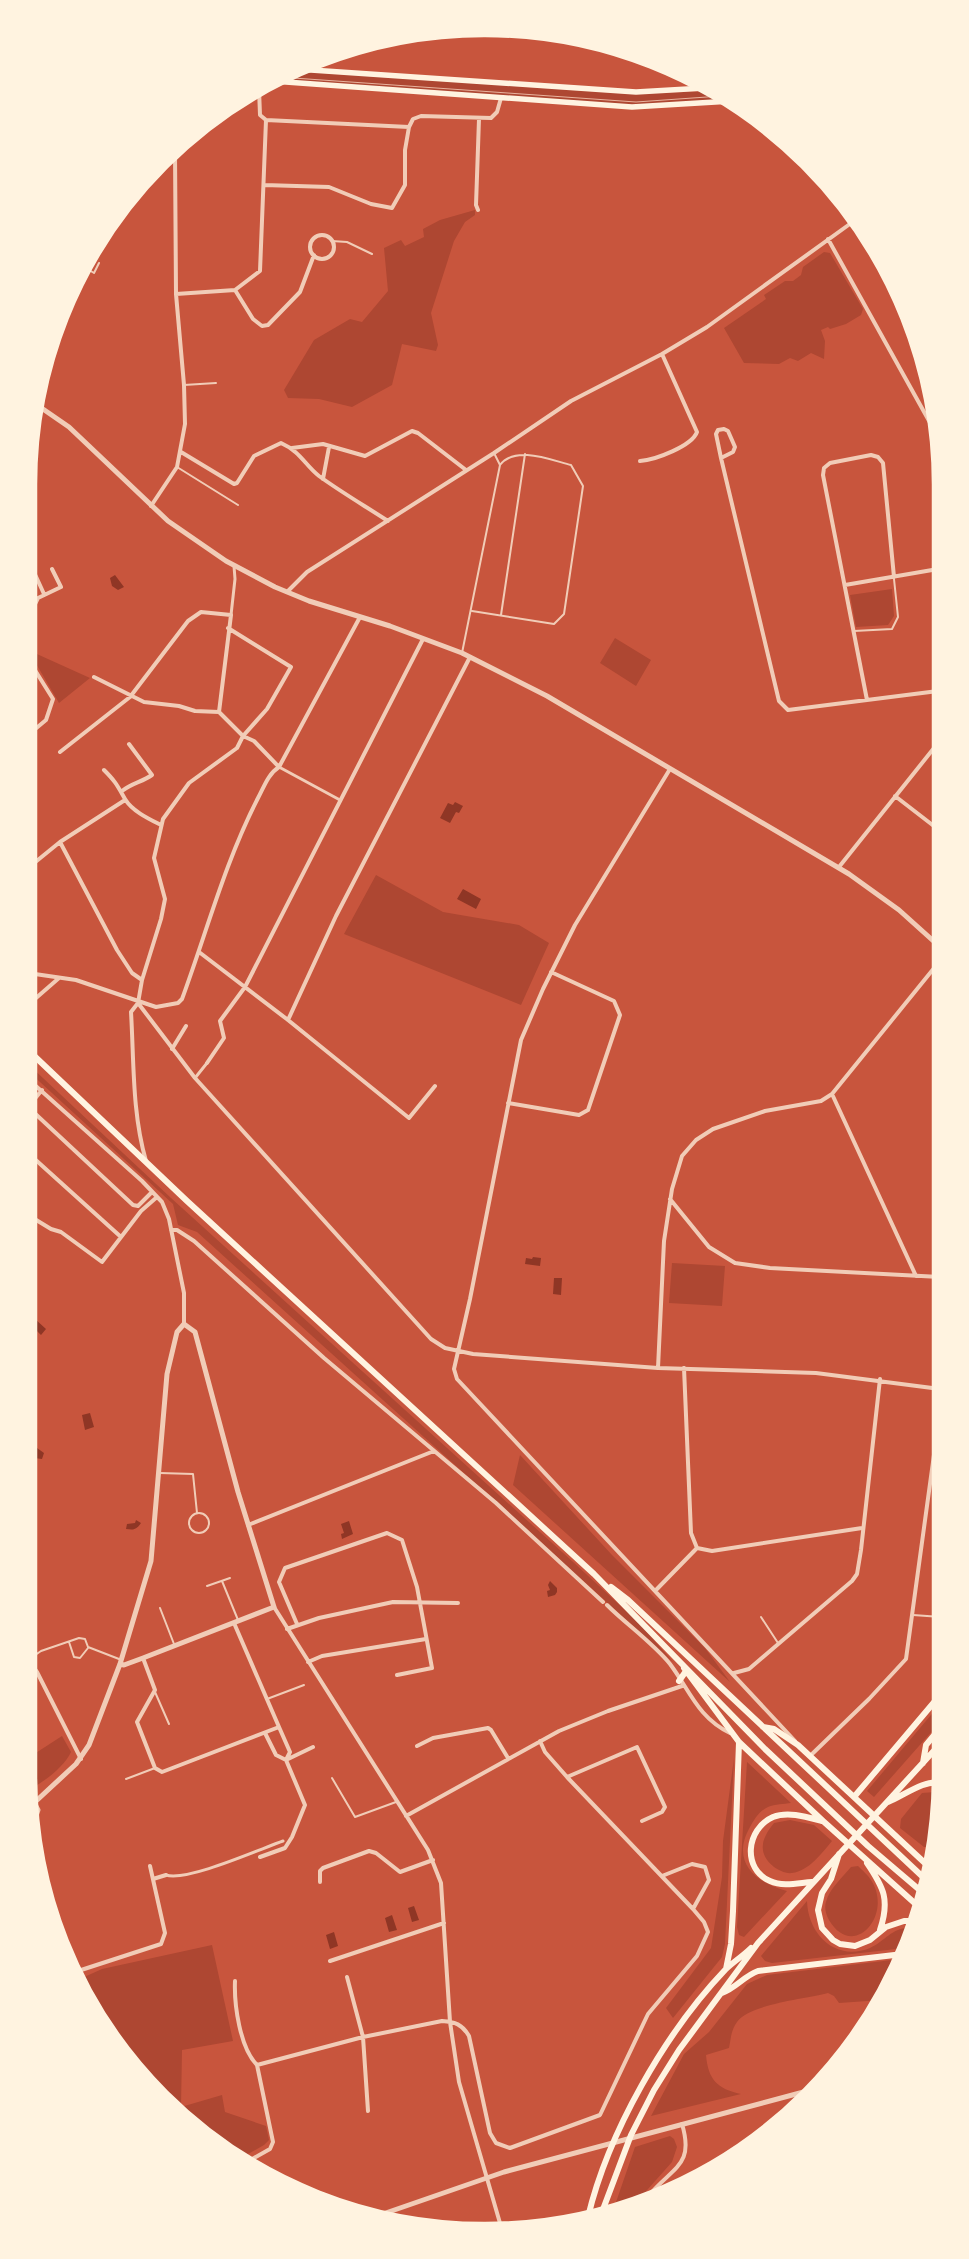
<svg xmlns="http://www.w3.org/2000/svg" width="969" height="2259" font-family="Overpass,sans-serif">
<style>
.green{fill:#ae4732}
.water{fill:#8f3625}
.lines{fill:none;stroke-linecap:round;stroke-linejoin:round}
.service{stroke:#f1ccb7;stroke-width:2}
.pedestrian{stroke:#f1ccb7;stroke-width:3}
.minor{stroke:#f1ccb7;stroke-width:4}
.tertiary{stroke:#f1ccb7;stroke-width:5}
.secondary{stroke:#fff3e0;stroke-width:5.5}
.primary{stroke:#fff3e0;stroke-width:6}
.tram{stroke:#e9b49f;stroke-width:1}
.rim{fill:none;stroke:#fff3e0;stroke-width:2.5}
</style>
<rect width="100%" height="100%" fill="#c8553d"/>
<!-- green -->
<path class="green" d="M292,71L631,94L710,91L725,98L681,104L631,105L275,79Z
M475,210V215L465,222L454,241L431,313L438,345L436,351L402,344L392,385L352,407L319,399L288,398L284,390L314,340L350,319L362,322L388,291L384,248L401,240L405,246L424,237L423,229L440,220Z
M824,252L830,253L863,309L861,315L846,324L830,329L828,327L821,330L825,341L824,359L811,353L798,361L790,358L779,364L744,363L724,328L766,299L764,295L785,281H793L801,275L803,267Z
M892,589L894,616L888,625L856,627L850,595Z
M615,638L651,660L636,686L600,663Z
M28,650L90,678L59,703Z
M376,875L443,912L519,925L549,943L521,1005L344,934Z
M28,1064L171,1198L572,1561L638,1622L674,1663L197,1232L178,1225L173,1204L28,1071Z
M672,1263L725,1266L722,1306L669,1303Z
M520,1455L612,1555L705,1648L730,1682L513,1485Z
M941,1703V1721L874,1797L867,1791Z
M62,1736L71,1752C65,1766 44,1782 30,1789L28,1758Z
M734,1758L725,1944L722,1957L673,2018L666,2008L711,1948L722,1877L723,1841Z
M747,1762L791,1803C784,1804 775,1804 768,1807C759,1811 754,1820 750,1827C730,1862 756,1883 787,1891L744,1937L739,1935L737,1927Z
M935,1792L938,1793L930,1847H924L900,1828L901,1819L922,1793Z
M790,1820L814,1825L832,1841C822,1853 809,1871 792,1873C786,1874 778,1870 774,1867C757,1853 761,1839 774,1823Z
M858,1866C862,1870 868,1875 871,1880C894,1915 853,1961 829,1920C826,1915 824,1907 826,1902C829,1889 843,1877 851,1867Z
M807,1901C808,1934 835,1962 870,1948C886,1941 892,1926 914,1928L905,1948L772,1963L765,1961L761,1956Z
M212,1945L233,2041L182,2050L181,2107L222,2095L225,2112L266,2126L269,2140L264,2145L241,2158L141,2076L92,2008L82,1978L102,1969Z
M900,1959L882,2000L839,2003L834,1996L828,1993C806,1999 749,2004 737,2022C731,2030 731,2038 729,2048L706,2055C708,2079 717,2089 741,2094L651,2116L684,2054L709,2032L747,1984L767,1975Z
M670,2136L674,2139L677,2147L672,2162L640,2198L614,2208L635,2147Z"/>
<!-- water -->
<path class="water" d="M115,575L124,587L118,590L112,586L110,578Z
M455,802L463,806L459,813L456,812L450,823L440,818L448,803L453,805Z
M463,889L481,899L476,909L457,899Z
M533,1257L541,1258L540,1266L525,1264L526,1258L532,1259Z
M554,1278H562L561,1295L553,1294Z
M35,1319L46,1329L41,1335L30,1324Z
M90,1413L94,1427L85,1430L82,1415Z
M37,1445V1448L44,1453L42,1459L34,1458L29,1446Z
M136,1520L141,1523C136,1530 134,1530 126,1529L127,1524L135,1523Z
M349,1521L353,1534L342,1539L341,1534L344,1533L341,1524Z
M550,1581L557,1588V1592L555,1595L548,1597L547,1591L550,1590L548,1585Z
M414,1906L419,1920L412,1922L408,1908Z
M392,1915L397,1930L389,1932L385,1918Z
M334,1932L338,1946L330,1949L326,1935Z"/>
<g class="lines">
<!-- service -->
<path class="service" d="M132,198L135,192
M332,241L347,242L372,254
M84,267L94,273L99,263
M184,385L216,383
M177,467L238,505
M472,611L554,624L564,614L583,486L571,465C551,460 515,445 500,465
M501,615L525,454
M854,631L892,629L898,617L894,579
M462,653L500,465L494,453
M160,1473L193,1474L197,1513
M189 1523a10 10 0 1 1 20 0a10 10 0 1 1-20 0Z
M222,1581L238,1620
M207,1586L230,1578
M160,1608L174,1644
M913,1615L941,1617
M761,1617L778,1643
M69,1642L74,1657L80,1658L88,1648
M28,1660L41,1651L79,1638L85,1639L88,1647L119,1659
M155,1692L169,1724
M267,1699L304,1685
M332,1778L355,1817L396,1802
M126,1779L155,1768"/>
<!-- pedestrian -->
<path class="pedestrian" d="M231,615L235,579L234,566
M279,767L340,800
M195,1078L207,1063
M166,1875C187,1882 260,1849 283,1841"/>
<!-- minor -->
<path class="minor" d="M266,120L409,127L413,119L421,116L491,118L497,112L501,98
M264,185L329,187L371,204L392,208L405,185V150L409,127
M478,210L476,205L479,119
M310 247a12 12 0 1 1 24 0a12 12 0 1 1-24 0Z
M828,239L938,437
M235,290L253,319L262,326L268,325L300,292L314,255
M176,294L235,290L260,271L266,120L260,115L259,89
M292,448L323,444L365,456L412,431L418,433L466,470
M181,452L234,484L237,483L254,456L281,443C301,452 304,464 319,476C341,492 365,506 388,521
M721,458L733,452L735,447L728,431L724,429L718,430L716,434L721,458L779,701L788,710L938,691
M640,461C655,460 692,446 697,432L662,354
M323,479L329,447
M151,506L177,467L185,424L184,385L176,294L175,152
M33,570L44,594
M845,585L938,569
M287,592L307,572L494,453L571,401L662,354L707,327L854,221
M28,618L38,598L61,587L52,569
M94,677L144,702L179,706L195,711L219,712
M867,700L823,475L824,468L830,463L871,455L878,457L883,463L894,577
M219,712L243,736L254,741L279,767
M28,735L46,720L53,699L28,659
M60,752L130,697L188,621L201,612L231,615L219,712
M670,769L575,925L543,989L521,1040L470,1299L454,1369L457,1379L795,1741
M104,770C116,782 117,785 125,799C132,811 149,819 161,825
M122,791C132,783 142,782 152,775L129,744
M895,796L939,830
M60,842L117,950L132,973L142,980
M839,867L938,743
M28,868L60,842L125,800
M199,952L288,1020L409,1118L435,1086
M28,973L76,980L156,1007L178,1003L182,999C207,931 225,862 258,798C264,787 268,774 279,767L360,617
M138,1003L195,1078L431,1339L445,1348L473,1354L658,1368L816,1373L940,1389
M28,1005L59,978
M288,1020L336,916L470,657
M172,1049L186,1026
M207,1063L224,1038L220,1021L245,987L423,639
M28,1079L142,1181L162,1202L169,1219L184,1293V1324
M42,1090L28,1107L133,1205L138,1206L152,1192
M832,1094L916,1276
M508,1103L579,1115L588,1110L620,1015L614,1001L551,972
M28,1153L121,1237
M146,1161C132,1113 134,1061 131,1012L138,1003L142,980L161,919L165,899L154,858L163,819L189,783L237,748L243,736L267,709L291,667L228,628
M670,1199L709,1247L735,1263L770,1268L940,1277
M28,1215L51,1229L61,1232L102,1262L141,1211L157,1197
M171,1230H177L194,1241L324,1358L496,1503L603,1602
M28,1290V1291
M658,1368L664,1241L672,1189L682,1156L696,1140L713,1129L765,1111L821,1101L832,1094L939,962
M684,1368L691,1533L697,1548
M248,1525L434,1451
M697,1548L712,1551L862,1528
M656,1590L697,1548
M607,1605C626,1624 653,1643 670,1664C689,1689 698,1718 730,1733
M274,1607L428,1850L441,1883L450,2022L459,2082L502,2230
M297,1624L279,1582L285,1568L387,1533L402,1540L417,1587L432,1668L397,1675
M287,1629L319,1618L393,1602L458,1603
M143,1658L155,1690L137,1722L155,1768L162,1772L279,1727L234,1623
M28,1660L37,1672L81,1759
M308,1662L322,1656L426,1639
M734,1673L749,1669L852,1581L857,1574L861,1550L880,1379
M265,1733L276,1755L286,1760L313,1747
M417,1746L433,1738L488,1728L491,1730L508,1758
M810,1756L869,1699L906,1659L940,1411
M567,1777L637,1747L665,1807L662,1812L642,1821
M406,1816L559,1731L608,1711L682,1686
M36,1827L46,1888
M260,1857L285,1848L292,1837L305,1805L286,1760L290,1752L279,1727
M662,1876L692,1864L705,1867L709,1880L693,1909
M153,1879L166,1875
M320,1882V1871L323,1868L369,1851L376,1853L400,1872L433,1860
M330,1961L444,1923
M75,1972L161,1944L165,1933L150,1866
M347,1977L363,2037L368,2111
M235,1981C234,2005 240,2048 257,2065
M257,2065L363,2037L442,2021C455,2022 462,2024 469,2036L490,2133L496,2143L510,2148L600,2115L648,2014L697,1956L708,1932L704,1922L693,1909L567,1777L545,1752L540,1741
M247,2162L270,2149L273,2142L257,2065
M651,2193C675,2166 694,2164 682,2124"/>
<!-- tertiary -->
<path class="tertiary" d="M40,407L69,427L168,521L226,561L275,587L309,601L390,626L462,653L547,696L849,874L899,910L939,946
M32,1799L38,1810L35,1819
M35,1802L76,1764L89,1745L120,1664L151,1561L167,1374L177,1332L184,1324L195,1332L238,1492L274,1607L143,1658L124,1665L120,1664
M377,2216L504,2172L811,2090"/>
<!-- secondary -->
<path class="secondary" d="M296,69L636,92L705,88
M272,81L632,107L732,101"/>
<!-- primary -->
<path class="primary" d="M28,1050L187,1201L594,1574L765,1749L868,1846L922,1892
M611,1587L628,1600L924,1878
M684,1668L739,1742L823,1821L919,1907
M679,1681L686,1671
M763,1727L774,1729L798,1745L927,1865
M923,1763L926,1745L941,1727
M854,1797L941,1694
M888,1802C903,1796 925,1779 940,1783
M839,1854L831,1879L822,1893L818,1910L822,1928L833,1940L840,1944L855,1946L870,1940L886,1927L904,1921H917
M867,1863C884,1888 890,1900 880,1930
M812,1882C798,1883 783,1887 770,1881C742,1869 746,1829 773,1817C788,1811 807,1817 822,1821
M726,1969L731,1944L733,1911L739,1742
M722,1993C736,1988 744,1976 758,1971L903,1954
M602,2212L631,2135L654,2090L679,2050L758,1943L941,1743
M588,2217C608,2133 665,2033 725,1970C733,1962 743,1956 751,1948"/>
<!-- tram -->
<path class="tram" d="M279,77L636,102L721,96"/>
</g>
<!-- crop -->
<path d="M0 0H969V2259H0ZM484 36H485A448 448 0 0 1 933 484V1775A448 448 0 0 1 485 2223H484A448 448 0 0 1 36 1775V484A448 448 0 0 1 484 36Z" fill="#fff3e0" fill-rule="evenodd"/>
<path class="rim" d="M484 36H485A448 448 0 0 1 933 484V1775A448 448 0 0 1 485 2223H484A448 448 0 0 1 36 1775V484A448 448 0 0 1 484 36Z"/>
</svg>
